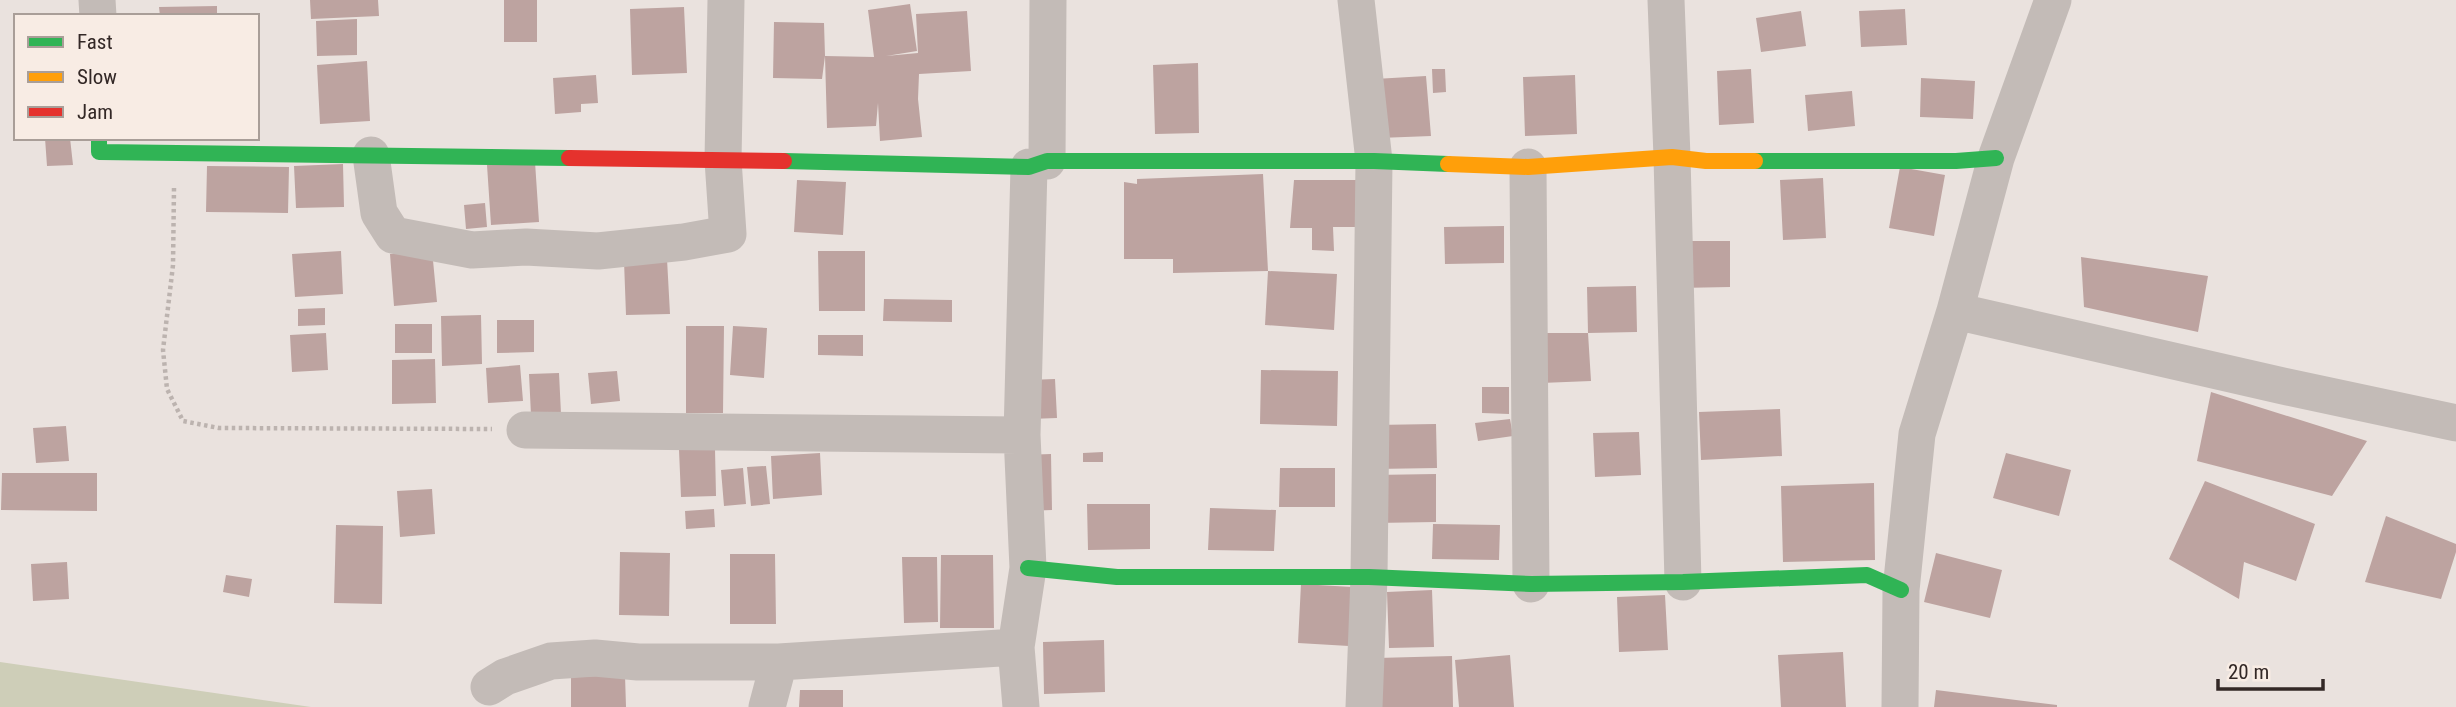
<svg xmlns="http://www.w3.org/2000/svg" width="2456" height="707" font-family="'Roboto Condensed',sans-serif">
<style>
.green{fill:#ceceb8}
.building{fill:#bda3a0}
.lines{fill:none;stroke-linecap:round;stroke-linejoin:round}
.path{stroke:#bcb3af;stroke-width:4.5;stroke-dasharray:3.5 3.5;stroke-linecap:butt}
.street{stroke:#c3bbb7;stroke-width:37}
.fast{stroke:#30b455;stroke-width:16}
.slow{stroke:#ff9f0a;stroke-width:16}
.jam{stroke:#e5322d;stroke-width:16}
</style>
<rect width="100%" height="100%" fill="#eae2de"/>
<!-- green -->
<path class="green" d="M0,662L311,707H0Z"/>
<!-- building -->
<path class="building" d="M310,0H378L379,16L311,19Z
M504,0H537V42H504Z
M910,4L917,51L886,56L918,53L916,14L967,11L971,71L919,74L918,99L922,137L880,141L878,103L876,126L827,128L825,56L822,79L773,78L774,22L824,23L825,56L874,57L868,10Z
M217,6V16H160L159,7Z
M684,7L687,73L632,75L630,9Z
M1905,9L1907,45L1861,47L1859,11Z
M1801,11L1806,46L1761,52L1756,18Z
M357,19V55L317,56L316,21Z
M367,61L370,121L320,124L317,65Z
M1198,63L1199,133L1155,134L1153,65Z
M1432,69H1445L1446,92L1433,93Z
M1751,69L1754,123L1719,125L1717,71Z
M596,75L598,103L581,104V112L555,114L553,78Z
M1575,75L1577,134L1525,136L1523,77Z
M1426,76L1431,136L1379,138L1375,79Z
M1921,78L1975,81L1973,119L1920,117Z
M1852,91L1855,126L1808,131L1805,95Z
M45,138H70L73,165L47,166Z
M535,162L539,222L491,225L487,165Z
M343,164L344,207L296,208L294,166Z
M207,166L289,167L288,213L206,212Z
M1900,167L1945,175L1934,236L1889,228Z
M1263,174L1268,271L1173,273V259H1124V182L1137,184V179Z
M1823,178L1826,238L1783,240L1780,180Z
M797,180L846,182L843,235L794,232Z
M1294,180H1357L1355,227H1333L1334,251L1312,250V228H1290Z
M485,203L487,227L466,229L464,205Z
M1504,226V263L1445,264L1444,227Z
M1677,241H1730V287L1678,288Z
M432,250L437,302L394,306L390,254Z
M341,251L343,294L295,297L292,254Z
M818,251H865V311H819Z
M2081,257L2208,276L2198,332L2084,307Z
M667,259L670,314L626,315L624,261Z
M1268,271L1337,274L1334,330L1265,325Z
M1636,286L1637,332L1588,333L1587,287Z
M884,299L952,300V322L883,321Z
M325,308V325L298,326V309Z
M481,315L482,364L442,366L441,316Z
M497,320H534V352L497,353Z
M395,324H432V353H395Z
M686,326H724L723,413H686Z
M733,326L767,328L764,378L730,375Z
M326,333L328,370L292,372L290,335Z
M1539,333H1588L1591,381L1541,383Z
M818,335H863V356L818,355Z
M435,359L436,403L392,404V360Z
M520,365L523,401L488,403L486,368Z
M1261,370L1338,371L1337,426L1260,424Z
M617,371L620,401L591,404L588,373Z
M559,373L561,414L531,415L529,374Z
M1055,379L1057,418L1030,419L1028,380Z
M1482,387H1509V414L1482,413Z
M2211,392L2367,441L2332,496L2197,461Z
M1780,409L1782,456L1701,460L1699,412Z
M1510,419L1513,436L1478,441L1475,423Z
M1436,424L1437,468L1375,469V425Z
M66,426L69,461L36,463L33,428Z
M1639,432L1641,475L1595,477L1593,433Z
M715,449L716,496L681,497L679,450Z
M1103,452V462H1083V453Z
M820,453L822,495L773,499L771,456Z
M2006,453L2071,470L2059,516L1993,498Z
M1051,454L1052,510L1024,511L1023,455Z
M766,466L770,504L751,506L747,467Z
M743,468L746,504L724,506L721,470Z
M1280,468H1335V507H1279Z
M2,473H97V511L1,510Z
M1436,474V522L1375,523L1374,475Z
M2205,481L2315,524L2296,581L2244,562L2239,599L2169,559Z
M1874,483L1875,560L1783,562L1781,486Z
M432,489L435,534L400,537L397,491Z
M1087,504H1150V549L1088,550Z
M1210,508L1276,510L1274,551L1208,550Z
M714,509L715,527L686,529L685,511Z
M2386,516L2456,544V552L2441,599L2365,582Z
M1433,524L1500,525L1499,560L1432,559Z
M336,525L383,526L382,604L334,603Z
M620,552L670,553L669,616L619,615Z
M1936,553L2002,570L1990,618L1924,602Z
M730,554H775L776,624H730Z
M941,555H993L994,628H940Z
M902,557H937L938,622L904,623Z
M67,562L69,599L33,601L31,564Z
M226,575L252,579L249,597L223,592Z
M1301,584L1352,587L1349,646L1298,643Z
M1432,590L1434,647L1389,648L1387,592Z
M1665,595L1668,650L1619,652L1617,597Z
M1104,640L1105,692L1044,694L1043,642Z
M1843,652L1846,707H1781L1778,655Z
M1510,655L1514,707H1459L1455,660Z
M1452,656L1453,707H1379L1377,658Z
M625,675L626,707H571V677Z
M800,690H843V707H799Z
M1936,690L2057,705V707H1934Z"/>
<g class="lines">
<!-- path -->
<path class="path" d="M174,188L173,265L163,350L167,389L183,421L219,428L492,429"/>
<!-- street -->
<path class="street" d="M97,0L98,16
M1356,0L1374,161L1369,577L1364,707
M1666,0L1672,157L1683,582
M371,155L379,213L393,235L472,250L526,247L598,251L684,242L728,234L723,160L726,0
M1047,161L1048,0
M1528,167L1531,584
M1955,311L2283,386L2456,423
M525,430L1022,435
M489,687L505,677L551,661L595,658L638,662H779L1016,647
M767,707L779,662
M1021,707L1016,647L1028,568L1022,435L1029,167
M1900,707L1901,590L1917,434L1955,311L1996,158L2053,0"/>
<!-- fast -->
<path class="fast" d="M99,138V152L569,158
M784,161L1029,167L1047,161H1374L1448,164
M1755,161H1956L1996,158
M1028,568L1117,577H1369L1531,584L1683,582L1867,575L1901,590"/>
<!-- slow -->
<path class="slow" d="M1448,164L1528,167L1672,157L1706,161H1755"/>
<!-- jam -->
<path class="jam" d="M569,158L784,161"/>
</g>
<!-- legend -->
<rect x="14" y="14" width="245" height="126" fill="#f8ece4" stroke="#a99e98" stroke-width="2"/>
<rect x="28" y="37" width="35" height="10" fill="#30b455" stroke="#a99e98" stroke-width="2"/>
<text x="77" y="49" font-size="21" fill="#332826">Fast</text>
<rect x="28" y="72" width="35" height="10" fill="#ff9f0a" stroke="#a99e98" stroke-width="2"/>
<text x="77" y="84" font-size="21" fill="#332826">Slow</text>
<rect x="28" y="107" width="35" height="10" fill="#e5322d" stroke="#a99e98" stroke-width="2"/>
<text x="77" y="119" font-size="21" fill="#332826">Jam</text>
<!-- scale -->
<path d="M2218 679v10h105v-10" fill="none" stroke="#332826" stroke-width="3.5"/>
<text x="2228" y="679" font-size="21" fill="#332826" stroke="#f8ece4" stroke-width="5" paint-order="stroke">20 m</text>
</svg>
